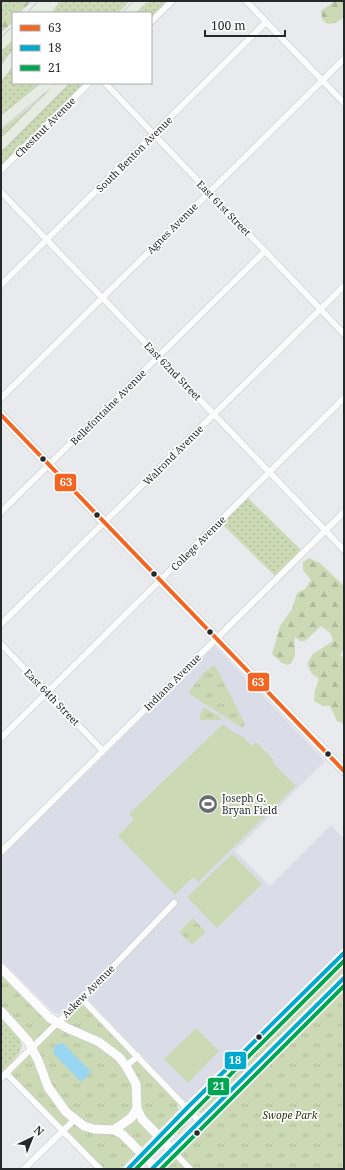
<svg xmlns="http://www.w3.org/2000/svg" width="345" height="1170" font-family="'Noto Serif',serif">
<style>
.built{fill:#dadde7}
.grass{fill:url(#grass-dots)}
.forest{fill:url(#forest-firs)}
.park{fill:url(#park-tufts)}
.pitch{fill:#cbdab5}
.water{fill:#98d6f2}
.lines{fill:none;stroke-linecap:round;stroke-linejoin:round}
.minor-casing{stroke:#c4c5c8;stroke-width:7}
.secondary-casing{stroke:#c4c5c8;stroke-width:10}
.trunk-casing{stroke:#afb7ab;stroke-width:11}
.minor{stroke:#fcfcfc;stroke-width:6}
.secondary{stroke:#fcfcfc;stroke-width:9}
.trunk{stroke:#e6ece2;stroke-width:10}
.bus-1-casing{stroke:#fff;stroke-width:7}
.bus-2-casing{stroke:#fff;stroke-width:7}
.bus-3-casing{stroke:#fff;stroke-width:7}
.bus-1{stroke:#f26522;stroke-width:4}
.bus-2{stroke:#00a9ce;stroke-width:4}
.bus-3{stroke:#00a651;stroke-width:4}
.bus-dot{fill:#27282b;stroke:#fff;stroke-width:1.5}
.labels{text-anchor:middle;stroke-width:3.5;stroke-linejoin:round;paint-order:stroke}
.street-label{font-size:10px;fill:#27282b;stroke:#fff}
.poi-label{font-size:10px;fill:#27282b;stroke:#fff;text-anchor:start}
.park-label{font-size:10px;font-style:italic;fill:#2a3710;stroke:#fff}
.line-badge{stroke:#fff;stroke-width:1.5}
.badge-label{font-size:11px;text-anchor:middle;font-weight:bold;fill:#fff}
</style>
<defs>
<pattern id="grass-dots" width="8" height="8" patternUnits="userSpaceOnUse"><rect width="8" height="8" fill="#cbdab5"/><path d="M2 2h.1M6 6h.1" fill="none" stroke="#aebb9c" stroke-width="1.8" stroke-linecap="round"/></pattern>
<pattern id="forest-firs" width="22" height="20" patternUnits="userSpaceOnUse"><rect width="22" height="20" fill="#cbdab5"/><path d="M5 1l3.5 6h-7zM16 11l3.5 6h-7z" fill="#aebb9c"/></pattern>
<pattern id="park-tufts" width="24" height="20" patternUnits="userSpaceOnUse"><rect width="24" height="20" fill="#cbdab5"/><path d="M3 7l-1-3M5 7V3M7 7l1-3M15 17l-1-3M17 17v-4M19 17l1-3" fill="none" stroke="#aebb9c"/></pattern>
</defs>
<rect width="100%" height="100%" fill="#e9eaee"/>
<!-- built -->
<path class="built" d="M215,646L325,761L235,851L270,886L331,825L344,839V947L187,1103L82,993L64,1011L58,1014L53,1012L1,960V857Z"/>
<!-- grass -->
<path class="grass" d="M1,1H22L5,18H1Z
M61,1H130L118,13H52Z
M149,1H167L151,17V13H137Z
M13,38V49L1,66V50Z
M13,66V83H44L1,117V82Z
M68,83H85L1,166V149Z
M46,94L1,140V130Z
M248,498L301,550L275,576L222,524Z
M1,1017C28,1046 29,1045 1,1074Z
M183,1118L189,1122L178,1135L172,1129Z"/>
<!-- forest -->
<path class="forest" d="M22,1H32L19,13H13L12,23L1,33V18H5Z
M335,1H344V17C334,26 321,28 321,11Z
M309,558L320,563L344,586V650L340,655L344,658V724L337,721L330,706H323L314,701L315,690L319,679L312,674L307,664L313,654L333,641L331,634L321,626L305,641H300L295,637C293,649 299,657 288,665L282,663L272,654L280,626L292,609L297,593L305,589L311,580L303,570V562Z"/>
<!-- park -->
<path class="park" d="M215,665L245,724L242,728L188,693L204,672Z
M204,707L222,718L221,720H200V715Z
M193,918L206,932L192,945L179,932Z
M344,959V973L204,1112L200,1113L196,1110V1107L198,1103Z
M1,972L59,1027L82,1002L178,1103V1111L120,1169H105L11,1074L29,1054L30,1038L1,1007Z
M344,986V1169H160Z"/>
<!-- pitch -->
<path class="pitch" d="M223,724L234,733L242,736L252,746L256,742L274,760L272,762L296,786L198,882L193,877L175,895L118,836L134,819L129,814Z
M232,854L262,884L217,928L187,897Z
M196,1028L219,1051L188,1083L164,1059Z"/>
<!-- water -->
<path class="water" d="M63,1043L91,1072L81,1082L53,1053L55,1045Z"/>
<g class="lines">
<!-- minor casing -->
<g class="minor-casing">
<path id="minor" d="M246,1L344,103
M151,22L172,1
M105,83L344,334
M1,170L89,83
M1,192L344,550
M1,285L266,22
M1,398L344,59
M1,512L265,251
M1,624L344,286
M1,644L103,751
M1,738L344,398
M1,852L344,512
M82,999L200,1122
M126,1066L138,1056
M6,1073L100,1169
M1,1078L82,999L174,903
M172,1150L190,1169
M24,1169L74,1120"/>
</g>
<!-- secondary casing -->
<g class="secondary-casing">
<path id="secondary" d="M1,415L344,771
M1,968L50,1018L67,1028L99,1042L119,1057L126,1066L136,1084L137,1108L142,1119L172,1150
M1,1011L28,1041L38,1060L48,1087L66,1112L84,1126L94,1129L114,1130L122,1134L154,1166
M114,1130L131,1118L137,1108
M128,1169L187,1108L344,953
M152,1169L344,978"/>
</g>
<!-- trunk casing -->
<g class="trunk-casing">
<path id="trunk" d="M34,13L46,1
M45,13L54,1
M129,13L141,1
M1,45L13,33
M1,74L13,57
M1,122L49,83
M1,145L63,83"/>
</g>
<!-- minor -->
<use href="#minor" class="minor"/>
<!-- secondary -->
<use href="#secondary" class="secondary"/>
<!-- trunk -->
<use href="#trunk" class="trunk"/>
<!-- bus-1 casing -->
<g class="bus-1-casing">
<path id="bus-1" d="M1,415L344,771"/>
</g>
<!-- bus-2 casing -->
<g class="bus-2-casing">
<path id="bus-2" d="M128,1169L187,1108L344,953
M152,1169L344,978"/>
</g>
<!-- bus-3 casing -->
<g class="bus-3-casing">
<path id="bus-3" d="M136,1169L344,961
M161,1169L344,986"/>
</g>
<!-- bus-1 -->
<use href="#bus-1" class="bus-1"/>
<!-- bus-2 -->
<use href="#bus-2" class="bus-2"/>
<!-- bus-3 -->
<use href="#bus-3" class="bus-3"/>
</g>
<!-- icons -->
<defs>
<g id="stadium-disc" transform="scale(1)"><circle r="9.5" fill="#6b6c6f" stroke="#fff"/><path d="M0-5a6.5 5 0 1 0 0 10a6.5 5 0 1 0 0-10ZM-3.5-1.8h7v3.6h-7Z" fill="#fff"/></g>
</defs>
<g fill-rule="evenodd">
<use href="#stadium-disc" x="208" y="804"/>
</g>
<!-- markers -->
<g class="bus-dot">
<circle cx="43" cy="459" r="3.5"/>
<circle cx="97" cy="515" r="3.5"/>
<circle cx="154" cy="574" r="3.5"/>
<circle cx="210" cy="632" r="3.5"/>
<circle cx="328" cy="754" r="3.5"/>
<circle cx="259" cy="1037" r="3.5"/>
<circle cx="197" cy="1133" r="3.5"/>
</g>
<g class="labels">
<!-- street labels -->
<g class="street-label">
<text transform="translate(45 127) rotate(-45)" y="4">Chestnut Avenue</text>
<text transform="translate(134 154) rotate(-45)" y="4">South Benton Avenue</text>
<text transform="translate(224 208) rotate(46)" y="4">East 61st Street</text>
<text transform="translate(172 228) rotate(-45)" y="4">Agnes Avenue</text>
<text transform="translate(173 371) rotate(46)" y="4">East 62nd Street</text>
<text transform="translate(108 407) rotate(-45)" y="4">Bellefontaine Avenue</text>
<text transform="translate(173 455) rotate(-45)" y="4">Walrond Avenue</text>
<text transform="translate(198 543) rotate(-45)" y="4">College Avenue</text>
<text transform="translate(172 682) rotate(-45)" y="4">Indiana Avenue</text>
<text transform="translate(52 697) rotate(46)" y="4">East 64th Street</text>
<text transform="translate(88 991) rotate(-45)" y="4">Askew Avenue</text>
</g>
<!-- poi labels -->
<g class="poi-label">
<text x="222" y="802">Joseph G.<tspan x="222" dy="12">Bryan Field</tspan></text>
</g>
<!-- park labels -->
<g class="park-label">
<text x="290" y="1119">Swope Park</text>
</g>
</g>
<g class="line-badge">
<rect x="54" y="473" width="23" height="19" rx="4" fill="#f26522"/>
<rect x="247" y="672" width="23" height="20" rx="4" fill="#f26522"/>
<rect x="224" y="1051" width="23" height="19" rx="4" fill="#00a9ce"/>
<rect x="207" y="1077" width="23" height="19" rx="4" fill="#00a651"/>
</g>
<g class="badge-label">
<text x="66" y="486">63</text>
<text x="258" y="686">63</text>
<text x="235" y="1064">18</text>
<text x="219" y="1090">21</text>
</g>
<!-- border -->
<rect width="345" height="1170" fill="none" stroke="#27282b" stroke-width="4"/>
<!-- legend -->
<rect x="12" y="12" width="140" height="72" fill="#ffffff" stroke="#a9a9aa"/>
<rect x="20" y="25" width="20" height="6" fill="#f26522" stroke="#a9a9aa"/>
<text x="48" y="32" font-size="12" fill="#27282b">63</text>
<rect x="20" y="45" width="20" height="6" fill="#00a9ce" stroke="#a9a9aa"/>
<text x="48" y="52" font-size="12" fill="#27282b">18</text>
<rect x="20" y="65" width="20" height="6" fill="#00a651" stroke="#a9a9aa"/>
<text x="48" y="72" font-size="12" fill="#27282b">21</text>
<!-- north arrow -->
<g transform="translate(32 1138) rotate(43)" stroke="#ffffff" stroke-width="3" paint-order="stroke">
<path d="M0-3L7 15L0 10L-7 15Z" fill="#27282b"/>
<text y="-6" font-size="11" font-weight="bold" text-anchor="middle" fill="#27282b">N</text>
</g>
<!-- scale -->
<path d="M205 30v6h80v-6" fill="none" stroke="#27282b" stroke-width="2"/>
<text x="211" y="30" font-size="12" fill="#27282b" stroke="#ffffff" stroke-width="3" paint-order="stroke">100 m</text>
</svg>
